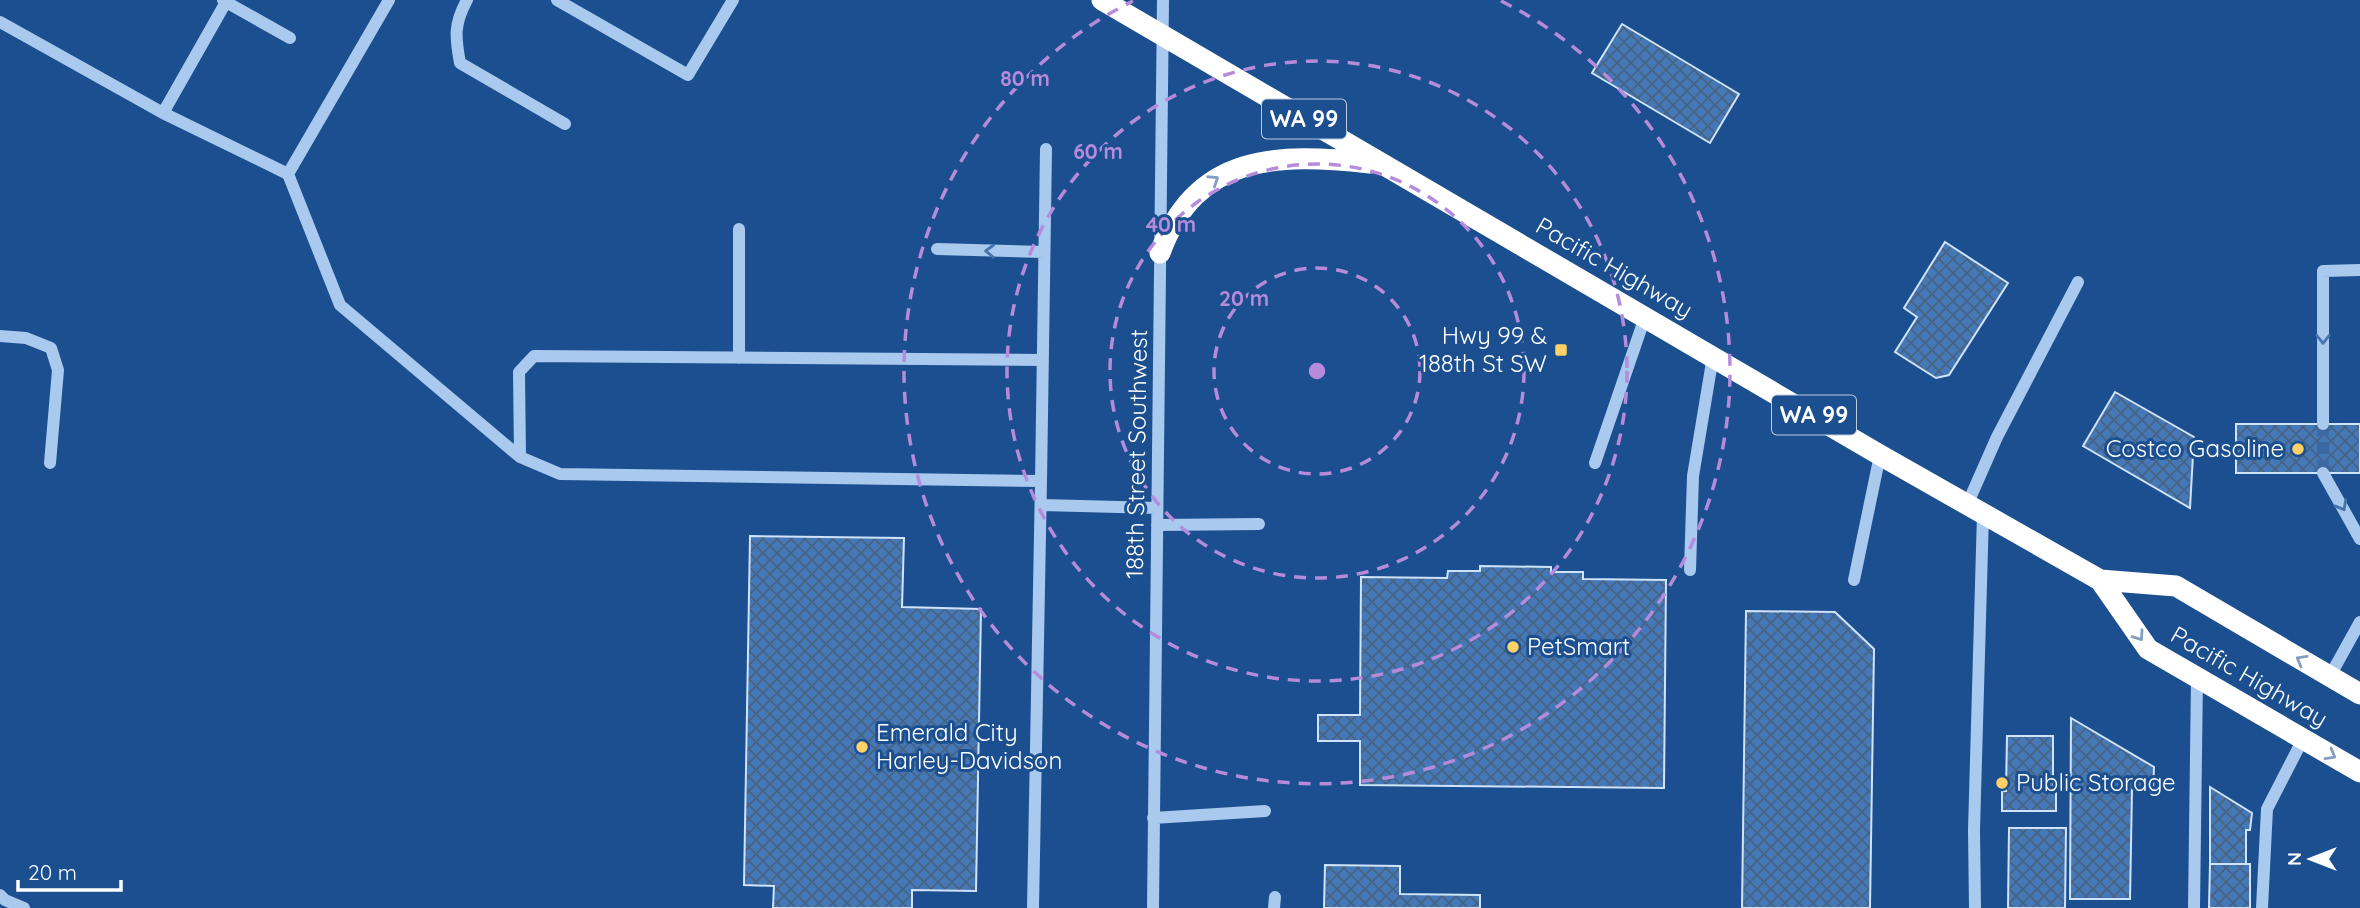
<svg xmlns="http://www.w3.org/2000/svg" width="2360" height="908" font-family="Quicksand,sans-serif">
<style>
.building{fill:url(#building-cross-hatch);stroke:#cfe3fa;stroke-width:2}
.lines{fill:none;stroke-linecap:round;stroke-linejoin:round}
.minor-tunnel{stroke:#3d69a0;stroke-width:12;stroke-dasharray:12 6;stroke-linecap:butt}
.minor{stroke:#a9c9ee;stroke-width:12}
.highway{stroke:#fff;stroke-width:21}
.oneway{stroke:#829ec1}
.oneway2{stroke:#4674ac}
.ring{fill:none;stroke:#b68bdc;stroke-width:3.5;stroke-dasharray:12 9}
.poi-dot{fill:#ffd166;stroke:#1b4f8f;stroke-width:2.5}
.labels{text-anchor:middle;stroke-width:6;stroke-linejoin:round;paint-order:stroke}
.shield{fill:#1b4f8f;stroke:#bbcadd;stroke-width:2}
.shield-label{font-size:23px;font-weight:bold;fill:#fff}
.street-label{font-size:24px;fill:#fff;stroke:#1b4f8f}
.poi-label{font-size:24px;fill:#fff;stroke:#1b4f8f;text-anchor:start}
.centre{fill:#b68bdc;stroke:#1b4f8f;stroke-width:3.5}
.ring-label{font-size:21px;text-anchor:middle;font-weight:bold;fill:#b68bdc;stroke:#1b4f8f;stroke-width:6;stroke-linejoin:round;paint-order:stroke}
</style>
<defs>
<pattern id="building-cross-hatch" width="8" height="8" patternUnits="userSpaceOnUse" patternTransform="scale(1.75)"><rect width="8" height="8" fill="#4478b7"/><path d="M0 0l8 8M0 8l8-8" fill="none" stroke="#486282"/></pattern>
</defs>
<rect width="100%" height="100%" fill="#1b4f8f"/>
<!-- building -->
<path class="building" d="M1622,24L1739,94L1710,143L1592,73Z
M1945,242L2008,283L1949,375L1936,378L1895,352L1917,317L1904,308Z
M2115,392L2194,437L2190,508L2083,446Z
M2236,424H2360V473H2236Z
M750,536L904,538L902,607L981,609L976,891L912,890V908H773L774,886L744,885Z
M1480,566L1551,567V572H1583V579L1666,580L1664,788L1360,785V741H1318V715H1360L1361,577L1447,578L1448,571H1480Z
M1746,611L1835,612L1874,649L1870,908H1742Z
M2071,718L2154,767L2153,790H2132L2130,899H2070Z
M2007,736H2053V791H2056V811H2002V791H2006Z
M2210,787L2252,813L2250,830H2246V864H2210Z
M2009,828H2066L2065,908H2008Z
M2210,864H2250V908H2209Z
M1325,865L1400,866V894L1480,895V908H1324Z"/>
<g class="lines">
<!-- minor-tunnel -->
<path class="minor-tunnel" d="M2323,424V473"/>
<!-- minor -->
<path class="minor" d="M467,0C454,24 455,36 460,63L565,124
M557,0L688,75L733,0
M226,2L290,38
M0,22L163,113L288,174L389,0
M163,113L226,2L223,0
M288,174L340,305L520,457L560,474L1041,481L1033,908
M739,229V358
M937,249L1044,252
M0,336L26,338L51,348L58,370L50,463
M2323,424V271L2360,270
M520,457L519,372L534,356L1041,360
M1595,463L1645,317
M2323,473L2360,539
M1041,481L1046,149
M1042,505L1157,508
M1967,505L1997,437L2078,282
M1157,525L1259,524
M1690,570L1693,476L1713,356
M1854,580L1880,455
M2330,676L2360,622
M1153,818L1265,811
M0,895L5,900L24,908
M1153,908L1163,0
M1274,908L1275,897
M1975,908L1974,830L1983,514
M2194,908L2197,678
M2262,908L2267,809L2303,739"/>
<!-- highway -->
<path class="highway" d="M1102,0L1880,455L2100,580L2176,586L2360,694
M1160,253C1196,153 1278,153 1370,163
M2100,580L2148,649L2360,772"/>
</g>
<!-- one-way arrows -->
<defs><path id="oneway-chevron" d="M-2-3.5L2.5 0L-2 3.5" fill="none" stroke-width="1.6" stroke-linecap="round" stroke-linejoin="round" transform="scale(1.75)"/></defs>
<g class="oneway">
<use href="#oneway-chevron" transform="translate(1214 180) rotate(-33)"/>
<use href="#oneway-chevron" transform="translate(2139 636) rotate(55)"/>
<use href="#oneway-chevron" transform="translate(2301 660) rotate(-150)"/>
<use href="#oneway-chevron" transform="translate(2331 755) rotate(30)"/>
</g>
<g class="oneway2">
<use href="#oneway-chevron" transform="translate(990 251) rotate(-178)"/>
<use href="#oneway-chevron" transform="translate(2323 339) rotate(90)"/>
<use href="#oneway-chevron" transform="translate(2342 506) rotate(61)"/>
</g>
<!-- distance rings -->
<g class="ring">
<circle cx="1317" cy="371" r="103"/>
<circle cx="1317" cy="371" r="207"/>
<circle cx="1317" cy="371" r="310"/>
<path d="M1501 1A413 413 0 1 1 1133 1"/>
</g>
<!-- markers -->
<g class="poi-dot">
<rect x="1554" y="343" width="14" height="14" rx="3.5"/>
<circle cx="2298" cy="449" r="7"/>
<circle cx="1513" cy="647" r="7"/>
<circle cx="862" cy="747" r="7"/>
<circle cx="2002" cy="783" r="7"/>
</g>
<g class="labels">
<!-- shield labels -->
<g class="shield">
<rect x="1262" y="99.5" width="84" height="39" rx="5"/>
<rect x="1772" y="395.5" width="84" height="39" rx="5"/>
</g>
<g class="shield-label">
<text x="1304" y="127">WA 99</text>
<text x="1814" y="423">WA 99</text>
</g>
<!-- street labels -->
<g class="street-label">
<text transform="translate(1614 268) rotate(30)" y="8">Pacific Highway</text>
<text transform="translate(1137 454) rotate(-89)" y="8">188th Street Southwest</text>
<text transform="translate(2249 677) rotate(30)" y="8">Pacific Highway</text>
</g>
<!-- poi labels -->
<g class="poi-label">
<text x="1547" y="344" text-anchor="end">Hwy 99 &amp;<tspan x="1547" dy="28">188th St SW</tspan></text>
<text x="2284" y="457" text-anchor="end">Costco Gasoline</text>
<text x="1527" y="655">PetSmart</text>
<text x="876" y="741">Emerald City<tspan x="876" dy="28">Harley-Davidson</tspan></text>
<text x="2016" y="791">Public Storage</text>
</g>
</g>
<circle cx="1317" cy="371" r="10" class="centre"/>
<g class="ring-label">
<text x="1025" y="86">80 m</text>
<text x="1098" y="159">60 m</text>
<text x="1171" y="232">40 m</text>
<text x="1244" y="306">20 m</text>
</g>
<!-- north arrow -->
<g transform="translate(2311 859) rotate(270)" stroke="#1b4f8f" stroke-width="5" paint-order="stroke">
<path d="M0-5L12 26L0 18L-12 26Z" fill="#ffffff"/>
<text y="-10" font-size="19" font-weight="bold" text-anchor="middle" fill="#ffffff">N</text>
</g>
<!-- scale -->
<path d="M18 880v10h103v-10" fill="none" stroke="#ffffff" stroke-width="3.5"/>
<text x="28" y="880" font-size="21" fill="#ffffff" stroke="#1b4f8f" stroke-width="5" paint-order="stroke">20 m</text>
</svg>
